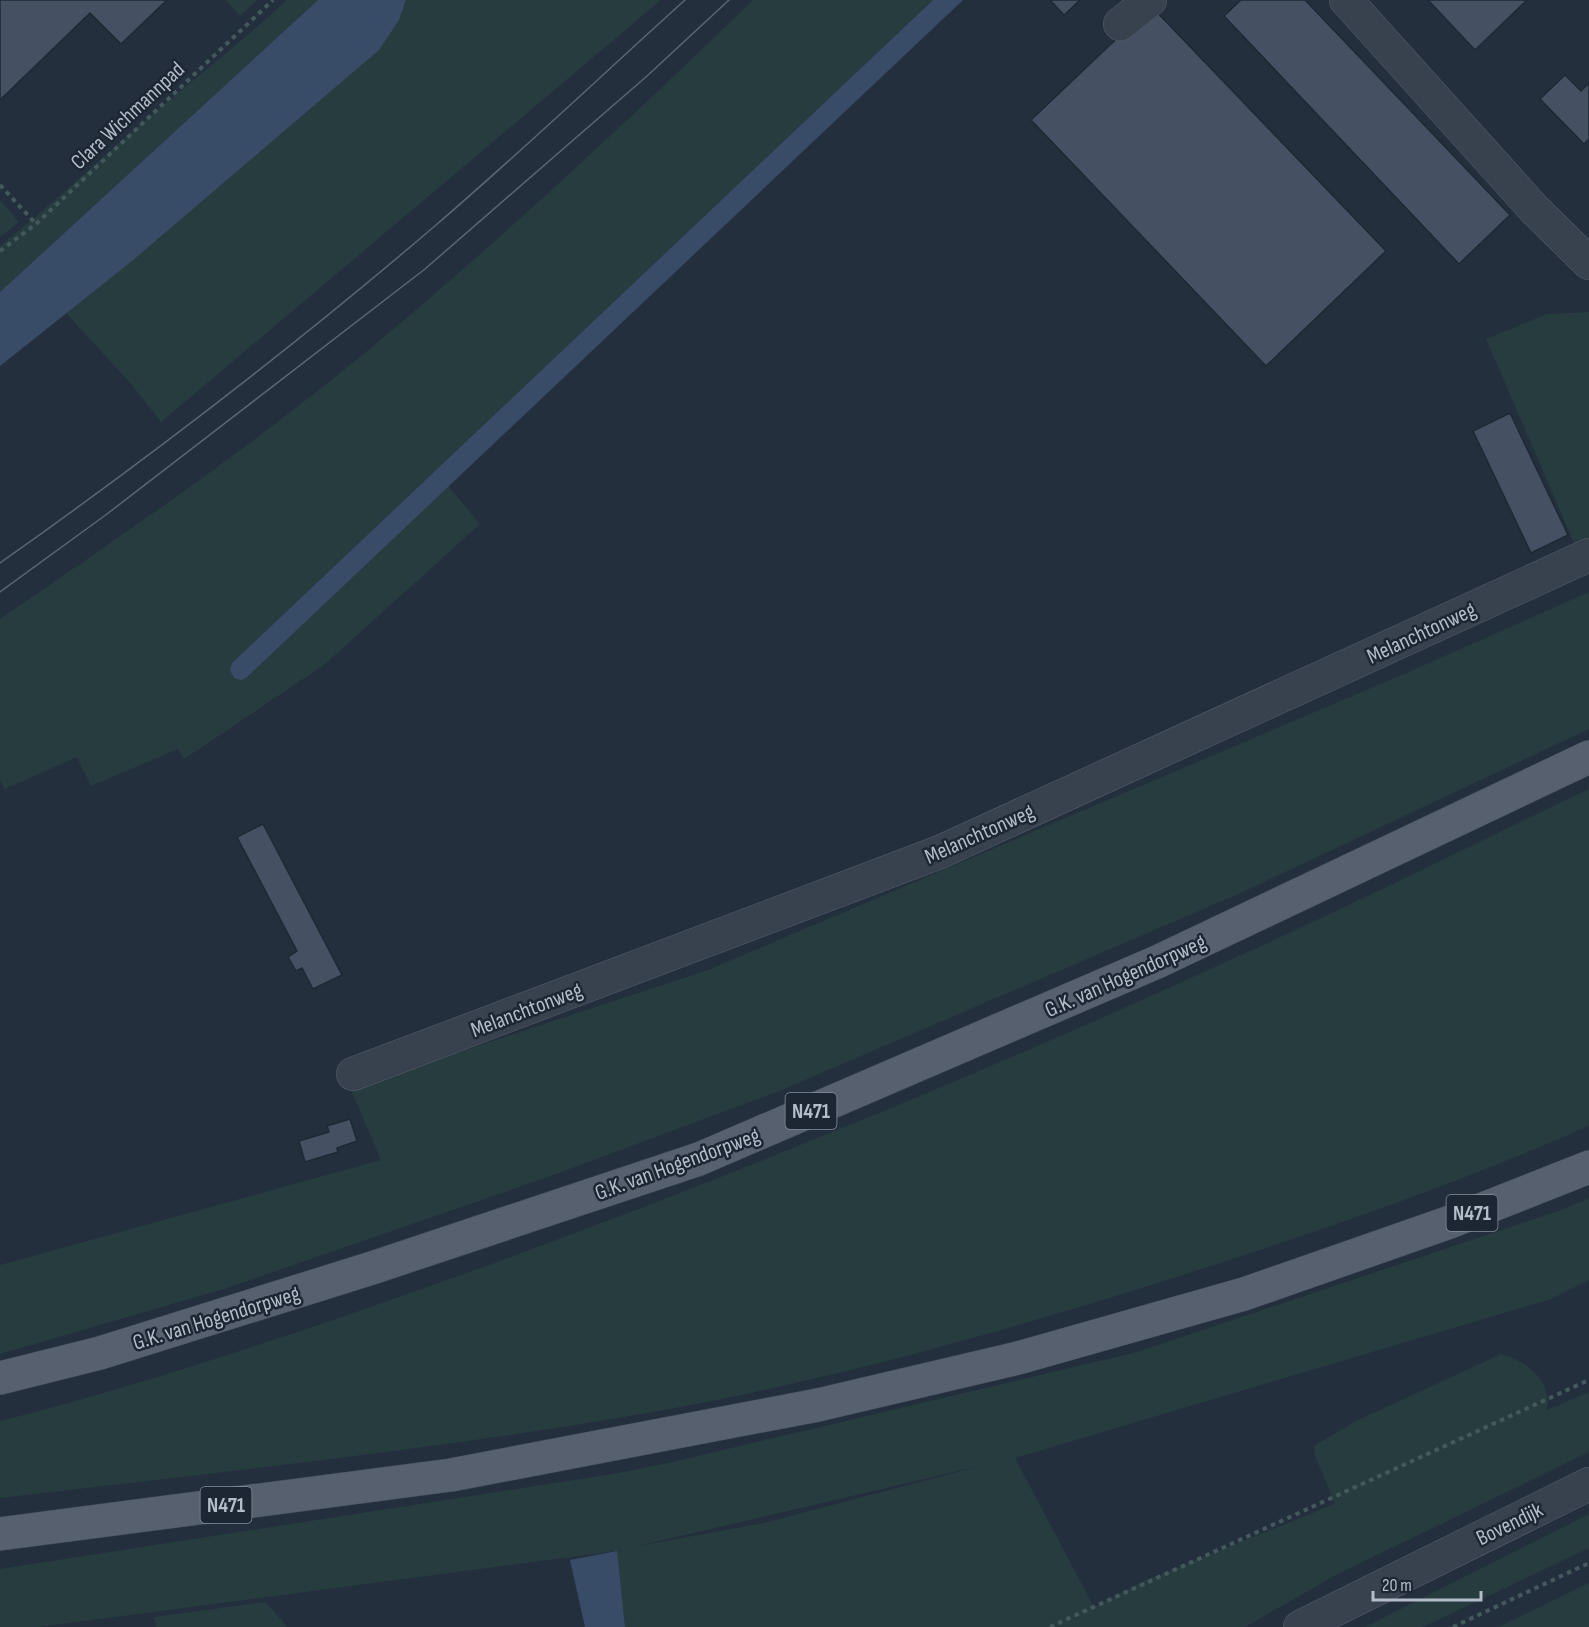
<svg xmlns="http://www.w3.org/2000/svg" width="1589" height="1627" font-family="'Sofia Sans Condensed',sans-serif">
<style>
.green{fill:#263c3f;fill-rule:evenodd}
.water{fill:#394c67}
.building{fill:#455162;stroke:#1f2835;stroke-width:1.5}
.lines{fill:none;stroke-linecap:round;stroke-linejoin:round}
.minor-casing{stroke:#565f6c;stroke-width:34}
.major-casing{stroke:#414a57;stroke-width:34}
.path{stroke:#44595c;stroke-width:4;stroke-dasharray:4.5 4.5;stroke-linecap:butt}
.minor{stroke:#38414e;stroke-width:33}
.major{stroke:#56606e;stroke-width:33}
.tram{stroke:#5a6575;stroke-width:1.5}
.labels{text-anchor:middle;stroke-width:5;stroke-linejoin:round;paint-order:stroke}
.shield{fill:#1d2633;stroke:#878f9c;stroke-width:1.5}
.shield-label{font-size:21px;font-weight:bold;fill:#b4bcc9}
.street-label{font-size:22px;fill:#b4bcc9;stroke:#1d2633}
</style>
<rect width="100%" height="100%" fill="#242f3e"/>
<!-- green -->
<path class="green" d="M226,0H257L240,16Z
M287,0H318L0,292V246C57,201 109,150 166,103C207,69 248,36 287,0Z
M406,0H661L161,422L132,385L66,313L148,246L405,5Z
M753,0H933L232,663L230,670L246,678L448,486L480,524L324,665L184,759L178,749L91,786L77,757L5,789L0,780V619C127,532 254,445 372,347C504,237 630,119 753,0Z
M0,200L19,222L0,237Z
M1589,312V555L1581,559L1486,339L1547,314Z
M1589,592V729L1243,892L777,1092L548,1177L224,1289L0,1354V1265L381,1160L350,1088L708,970L1404,674Z
M1589,789V1126C1445,1189 1297,1239 1148,1286C985,1337 821,1382 653,1412C437,1450 218,1472 0,1498V1421C161,1380 319,1326 475,1270C742,1173 1005,1064 1263,945C1373,895 1480,841 1589,789Z
M1589,1198V1280L1551,1299L1015,1458L1094,1607L1146,1580L1335,1504L1315,1456L1314,1446L1356,1421L1501,1354C1528,1362 1552,1380 1547,1410L1589,1392V1452L1336,1575L1245,1627H625L616,1551L39,1627H0V1569L613,1474L668,1463L1137,1352L1564,1209ZM980,1466L764,1523L638,1546Z
M1589,1514V1548L1423,1627H1365Z
M1589,1583V1627H1498Z
M265,1602L288,1627H156L154,1617Z"/>
<!-- water -->
<path class="water" d="M318,0H406L399,20L379,50L132,261L0,366V292Z
M933,0H963L246,678L241,680L234,678L230,670L232,663Z
M617,1551L625,1627H585L570,1560Z"/>
<!-- building -->
<path class="building" d="M0,0H167L121,44L90,13L0,100Z
M1050,0H1080L1064,15Z
M1241,0H1305L1510,215L1459,264L1224,16Z
M1428,0H1527L1475,50Z
M1151,6L1386,251L1266,366L1031,120Z
M1565,75L1581,91L1589,83V139L1584,144L1540,99Z
M1510,413L1568,535L1531,553L1473,431Z
M263,824L342,975L313,989L302,968L296,971L288,957L297,951L237,837Z
M350,1119L357,1141L337,1148L338,1152L305,1162L299,1141L329,1132L327,1126Z"/>
<g class="lines">
<!-- minor casing -->
<g class="minor-casing">
<path id="minor" d="M1346,0L1535,210L1589,263
M1120,24L1150,0
M353,1074L940,852L1589,555
M1300,1627L1589,1484"/>
</g>
<!-- major casing -->
<g class="major-casing">
<path id="major" d="M0,1378L100,1353L372,1268L699,1159L1157,962L1589,757
M0,1534L451,1475L818,1405L1018,1358L1244,1294L1450,1222L1589,1167"/>
</g>
<!-- path -->
<path class="path" d="M0,185L36,224
M0,251L36,224L273,0
M1050,1627L1589,1380
M1453,1627L1589,1563"/>
<!-- minor -->
<use href="#minor" class="minor"/>
<!-- major -->
<use href="#major" class="major"/>
<!-- tram -->
<path class="tram" d="M0,563C150,457 297,344 436,225C521,152 602,75 685,0
M0,592L107,514L425,269L647,76L729,0"/>
</g>
<g class="labels">
<!-- shield labels -->
<g class="shield">
<rect x="785.5" y="1093" width="51" height="36" rx="4.5"/>
<rect x="1446.5" y="1195" width="51" height="36" rx="4.5"/>
<rect x="200.5" y="1487" width="51" height="36" rx="4.5"/>
</g>
<g class="shield-label">
<text x="811" y="1118">N471</text>
<text x="1472" y="1220">N471</text>
<text x="226" y="1512">N471</text>
</g>
<!-- street labels -->
<g class="street-label">
<text transform="translate(127 115) rotate(-43)" y="8">Clara Wichmannpad</text>
<text transform="translate(1421 632) rotate(-25)" y="8">Melanchtonweg</text>
<text transform="translate(979 833) rotate(-24)" y="8">Melanchtonweg</text>
<text transform="translate(1125 975) rotate(-24)" y="8">G.K. van Hogendorpweg</text>
<text transform="translate(526 1009) rotate(-21)" y="8">Melanchtonweg</text>
<text transform="translate(677 1163) rotate(-20)" y="8">G.K. van Hogendorpweg</text>
<text transform="translate(216 1317) rotate(-17)" y="8">G.K. van Hogendorpweg</text>
<text transform="translate(1509 1523) rotate(-26)" y="8">Bovendijk</text>
</g>
</g>
<!-- scale -->
<path d="M1373 1591v9h108v-9" fill="none" stroke="#b4bcc9" stroke-width="3"/>
<text x="1382" y="1591" font-size="18" fill="#b4bcc9" stroke="#1d2633" stroke-width="4.5" paint-order="stroke">20 m</text>
</svg>
